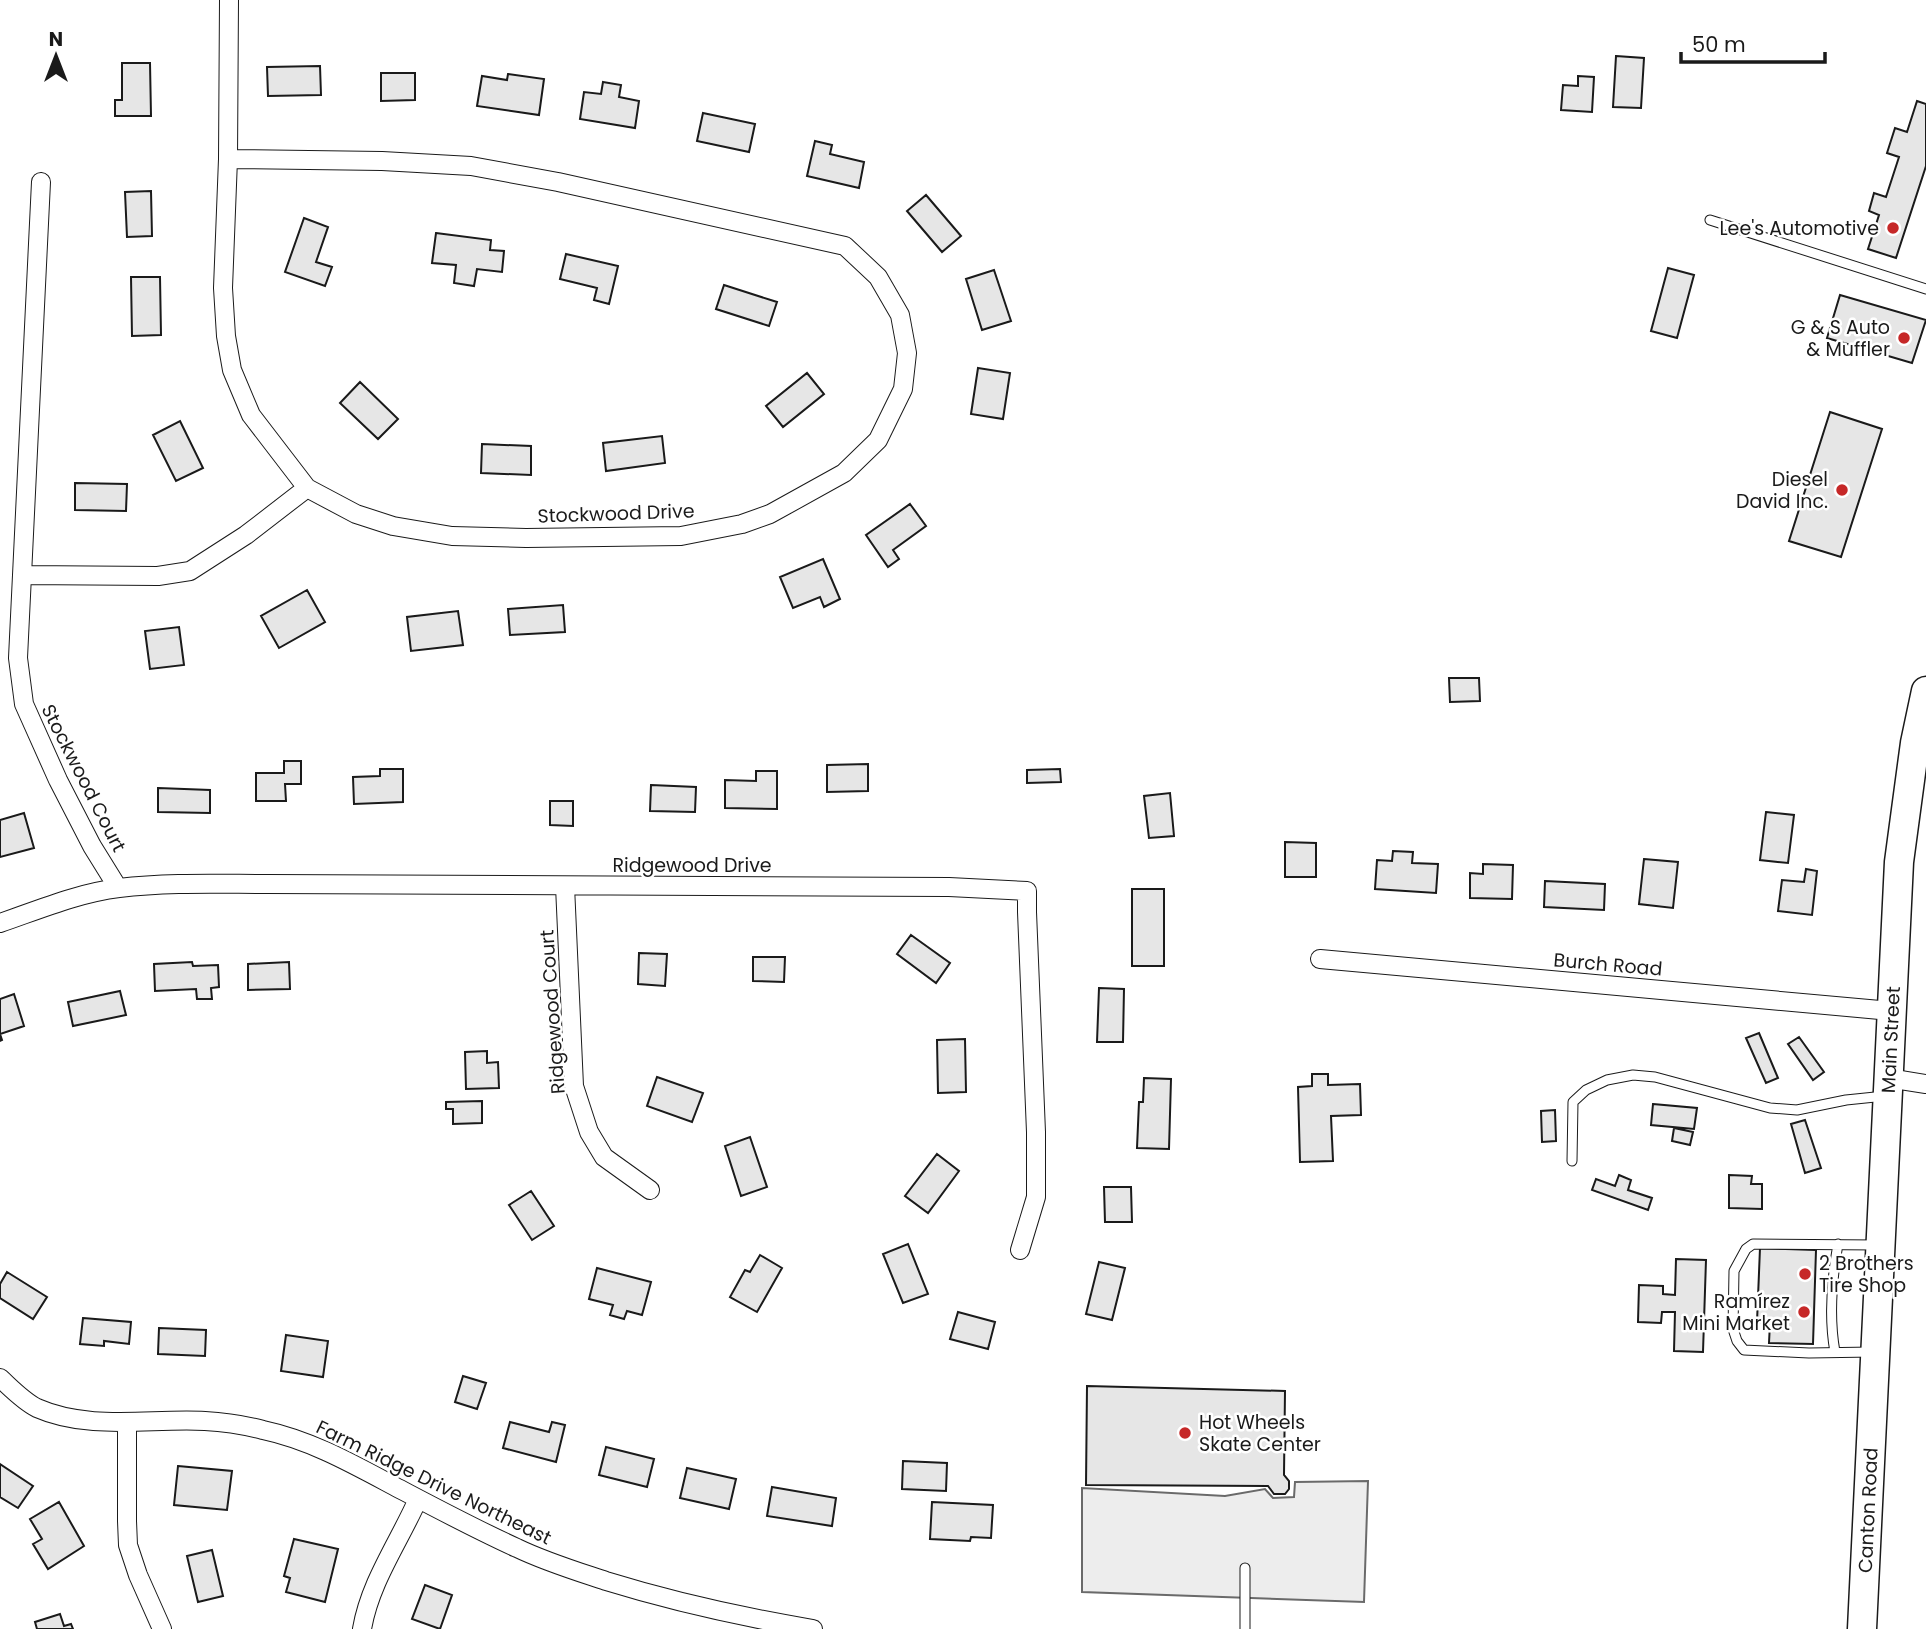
<svg xmlns="http://www.w3.org/2000/svg" width="1926" height="1629" font-family="Poppins,sans-serif">
<style>
.built{fill:#ededed;stroke:#6a6a6a;stroke-width:2}
.building{fill:#e6e6e6;stroke:#1a1a1a;stroke-width:2}
.lines{fill:none;stroke-linecap:round;stroke-linejoin:round}
.service-casing{stroke:#1a1a1a;stroke-width:11}
.minor-casing{stroke:#1a1a1a;stroke-width:20}
.primary-casing{stroke:#1a1a1a;stroke-width:31}
.service{stroke:#fff;stroke-width:9}
.minor{stroke:#fff;stroke-width:18}
.primary{stroke:#fff;stroke-width:28}
.poi-dot{fill:#c62828;stroke:#fff;stroke-width:2.5}
.labels{text-anchor:middle;stroke-width:5;stroke-linejoin:round;paint-order:stroke}
.poi-label{font-size:19px;fill:#1a1a1a;stroke:#fff;text-anchor:end}
.street-label{font-size:19px;fill:#1a1a1a;stroke:#fff}
</style>
<rect width="100%" height="100%" fill="#fff"/>
<!-- built -->
<path class="built" d="M1368,1481L1364,1602L1082,1592V1488L1225,1496L1265,1489L1273,1498L1294,1497L1295,1482Z"/>
<!-- building -->
<path class="building" d="M1616,56L1644,58L1641,108L1613,107Z
M122,63H150L151,116H115V100H122Z
M320,66L321,95L268,96L267,67Z
M381,73H415V100L381,101Z
M508,74L544,79L539,115L477,106L482,76L507,80Z
M1578,76L1594,77L1592,112L1561,110L1563,85L1578,86Z
M603,82L621,85L619,97L639,101L635,128L580,119L584,92L601,94Z
M1917,101L1926,104V166L1896,258L1868,249L1879,215L1869,211L1874,193L1886,197L1899,157L1887,153L1895,128L1907,132Z
M703,113L755,124L749,152L697,141Z
M815,141L832,145L830,154L864,162L859,188L807,176Z
M151,191L152,236L127,237L125,192Z
M926,195L961,236L942,252L907,211Z
M304,218L328,227L316,262L332,267L325,286L285,272Z
M436,233L491,240L490,250L504,251L502,272L477,269L474,286L454,283L456,265L432,263Z
M566,254L618,266L609,304L594,300L597,288L560,279Z
M1668,268L1694,275L1677,338L1651,331Z
M994,270L1011,321L982,330L966,279Z
M131,277H160L161,335L132,336Z
M724,285L777,302L769,326L716,309Z
M1840,295L1926,320L1912,363L1827,338Z
M978,368L1010,373L1003,419L971,414Z
M807,373L824,394L783,427L766,406Z
M360,382L398,419L378,439L340,403Z
M1830,412L1882,429L1841,557L1789,541Z
M180,421L203,468L176,481L153,435Z
M662,436L665,463L606,471L603,443Z
M482,444L531,446V475L481,473Z
M75,483L127,484L126,511L75,510Z
M910,504L926,526L893,550L899,559L888,567L866,535Z
M823,559L840,599L824,607L820,597L793,608L780,577Z
M307,590L325,622L279,648L261,616Z
M563,605L565,632L510,635L508,609Z
M458,611L463,645L411,651L407,617Z
M179,627L184,665L150,669L145,631Z
M1449,678H1479L1480,701L1450,702Z
M284,761H301V784H285L286,801H256V773H284Z
M868,764V791L827,792V765Z
M380,769H403V802L354,804L353,777L380,776Z
M1060,769L1061,782L1027,783V770Z
M756,771H777V809L725,808V780L756,781Z
M651,785L696,787L695,812L650,811Z
M158,788L210,790V813L158,812Z
M1170,793L1174,836L1149,838L1144,796Z
M550,801H573V826L550,825Z
M1766,812L1794,815L1788,863L1760,860Z
M24,813L34,848L0,857V820Z
M1285,842L1316,843V877H1285Z
M1393,851L1413,852L1412,863L1438,864L1436,893L1375,889L1377,860L1392,861Z
M1644,859L1678,862L1673,908L1639,904Z
M1483,864L1513,865L1512,899L1470,898V873L1483,874Z
M1806,869L1817,871L1812,915L1778,911L1782,880L1804,882Z
M1545,881L1605,884L1604,910L1544,907Z
M1132,889H1164V966H1132Z
M911,935L950,963L936,983L897,954Z
M639,953L667,954L665,986L638,984Z
M753,957H785L784,982L753,981Z
M192,962L193,966L218,965L219,987L211,988L212,999H197L196,989L155,991L154,964Z
M289,962L290,989L248,990V964Z
M1099,988L1124,989L1123,1042H1097Z
M120,991L126,1015L73,1026L68,1002Z
M14,994L24,1026L0,1034L2,1040L0,1041V999Z
M1759,1033L1778,1078L1766,1083L1746,1038Z
M1799,1037L1824,1072L1813,1080L1788,1044Z
M965,1039L966,1092L938,1093L937,1040Z
M487,1051V1063L498,1062L499,1088L466,1089L465,1052Z
M1312,1074H1328V1085L1360,1084L1361,1115L1331,1116L1333,1161L1300,1162L1298,1087L1312,1086Z
M657,1077L703,1093L692,1122L647,1106Z
M1144,1078L1171,1079L1169,1149L1137,1148L1139,1102H1143Z
M482,1101V1123L453,1124V1109H446V1102Z
M1653,1104L1697,1108L1694,1129L1651,1125Z
M1555,1110L1556,1141L1542,1142L1541,1111Z
M1805,1120L1821,1168L1805,1173L1791,1124Z
M1674,1128L1693,1132L1690,1145L1672,1141Z
M750,1137L767,1187L741,1196L725,1146Z
M937,1154L959,1171L928,1213L905,1196Z
M1619,1175L1631,1180L1628,1190L1652,1198L1648,1210L1592,1190L1596,1179L1615,1186Z
M1729,1175L1752,1176L1751,1184H1762V1209L1729,1208Z
M1104,1187H1131L1132,1222H1105Z
M531,1191L554,1226L532,1240L509,1205Z
M908,1244L928,1294L903,1303L883,1254Z
M1760,1248L1816,1250L1813,1344L1769,1343L1770,1323L1757,1322Z
M760,1255L782,1268L757,1312L730,1297L745,1270L750,1272Z
M1676,1259L1706,1260L1703,1352L1674,1351L1675,1312H1662L1661,1323L1638,1322L1639,1285L1663,1286V1294L1675,1295Z
M1099,1262L1125,1268L1112,1320L1086,1314Z
M597,1268L651,1282L642,1315L627,1311L624,1319L610,1315L613,1305L589,1299Z
M7,1272L47,1297L33,1319L0,1298V1284Z
M958,1312L995,1322L988,1349L950,1339Z
M83,1318L131,1322L129,1344L104,1341V1346L80,1344Z
M159,1328L206,1330L205,1356L158,1354Z
M286,1335L328,1341L323,1377L281,1371Z
M463,1376L486,1383L477,1409L455,1402Z
M1087,1386L1285,1391L1284,1475L1289,1481V1489L1285,1494H1274L1268,1486L1086,1485Z
M510,1422L549,1432L552,1422L565,1425L556,1462L503,1448Z
M606,1447L654,1459L647,1487L599,1475Z
M903,1461L947,1463L946,1491L902,1489Z
M0,1464L33,1486L18,1508L0,1497Z
M178,1466L232,1471L227,1510L174,1505Z
M687,1468L736,1479L729,1509L680,1498Z
M772,1487L836,1498L832,1526L767,1516Z
M59,1502L84,1546L48,1569L33,1544L42,1539L30,1519Z
M932,1502L993,1505L991,1538L971,1537L970,1541L930,1539Z
M294,1539L338,1549L325,1602L286,1592L290,1578L284,1576Z
M212,1550L223,1596L198,1602L187,1556Z
M425,1585L452,1595L440,1629L412,1619Z
M60,1614L64,1626L71,1624L73,1629H37L35,1622Z"/>
<g class="lines">
<!-- service casing -->
<g class="service-casing">
<path id="service" d="M1710,220L1926,289
M1572,1161L1573,1102L1586,1090L1607,1080L1633,1075L1655,1077L1770,1108L1797,1110L1846,1100L1885,1096
M1835,1352C1829,1319 1832,1278 1838,1244
M1873,1352L1809,1353L1744,1350L1737,1341L1733,1329L1734,1271L1746,1249L1753,1244L1878,1245
M1245,1568V1629"/>
</g>
<!-- minor casing -->
<g class="minor-casing">
<path id="minor" d="M228,159L382,161L471,166L558,182L845,246L878,277L900,315L907,353L903,389L878,440L844,473L770,514L742,524L681,536L526,538L452,536L393,526L356,514L307,488L251,415L232,370L226,336L223,288L228,159L229,0
M41,182L18,658L24,704L58,780L92,846L118,888
M22,575L158,576L190,571L246,535L307,488
M565,886L574,1086L589,1132L604,1157L650,1190
M0,923C38,910 78,893 119,888C168,882 219,884 269,884L949,887L1027,891V912L1036,1132V1197L1020,1250
M1320,959L1891,1011
M1888,1078L1926,1084
M0,1378C11,1388 23,1401 37,1408C89,1431 150,1418 205,1421C225,1422 244,1425 263,1430C310,1440 351,1463 394,1486C434,1507 475,1529 517,1548C546,1562 576,1571 606,1581C674,1602 742,1617 813,1629
M127,1422V1521L128,1545L138,1575L162,1629
M362,1629C370,1582 399,1542 418,1499"/>
</g>
<!-- primary casing -->
<g class="primary-casing">
<g id="primary">
<path id="s1" d="M1862,1629L1899,862L1915,743L1926,691"/>
</g>
</g>
<!-- service -->
<use href="#service" class="service"/>
<!-- minor -->
<use href="#minor" class="minor"/>
<!-- primary -->
<use href="#primary" class="primary"/>
</g>
<!-- markers -->
<g class="poi-dot">
<circle cx="1893" cy="228" r="7"/>
<circle cx="1904" cy="338" r="7"/>
<circle cx="1842" cy="490" r="7"/>
<circle cx="1805" cy="1274" r="7"/>
<circle cx="1804" cy="1312" r="7"/>
<circle cx="1185" cy="1433" r="7"/>
</g>
<g class="labels">
<!-- poi labels -->
<g class="poi-label">
<text x="1879" y="235">Lee's Automotive</text>
<text x="1890" y="334">G &amp; S Auto<tspan x="1890" dy="22">&amp; Muffler</tspan></text>
<text x="1828" y="486">Diesel<tspan x="1828" dy="22">David Inc.</tspan></text>
<text x="1819" y="1270" text-anchor="start">2 Brothers<tspan x="1819" dy="22">Tire Shop</tspan></text>
<text x="1790" y="1308">Ramírez<tspan x="1790" dy="22">Mini Market</tspan></text>
<text x="1199" y="1429" text-anchor="start">Hot Wheels<tspan x="1199" dy="22">Skate Center</tspan></text>
</g>
<!-- street labels -->
<g class="street-label">
<text transform="translate(616 513) rotate(-2)" y="7">Stockwood Drive</text>
<text transform="translate(84 778) rotate(63)" y="7">Stockwood Court</text>
<text x="692" y="872">Ridgewood Drive</text>
<text transform="translate(1608 964) rotate(5)" y="7">Burch Road</text>
<text transform="translate(552 1012) rotate(-94)" y="7">Ridgewood Court</text>
<text dy="7" stroke="none"><textPath href="#s1" startOffset="590">Main Street</textPath></text>
<text transform="translate(434 1482) rotate(26)" y="7">Farm Ridge Drive Northeast</text>
<text dy="7" stroke="none"><textPath href="#s1" startOffset="119">Canton Road</textPath></text>
</g>
</g>
<!-- north arrow -->
<g transform="translate(56 56)" stroke="#ffffff" stroke-width="5" paint-order="stroke">
<path d="M0-5L12 26L0 18L-12 26Z" fill="#1a1a1a"/>
<text y="-10" font-size="19" font-weight="bold" text-anchor="middle" fill="#1a1a1a">N</text>
</g>
<!-- scale -->
<path d="M1681 52v10h144v-10" fill="none" stroke="#1a1a1a" stroke-width="3.5"/>
<text x="1692" y="52" font-size="21" fill="#1a1a1a" stroke="#ffffff" stroke-width="5" paint-order="stroke">50 m</text>
</svg>
